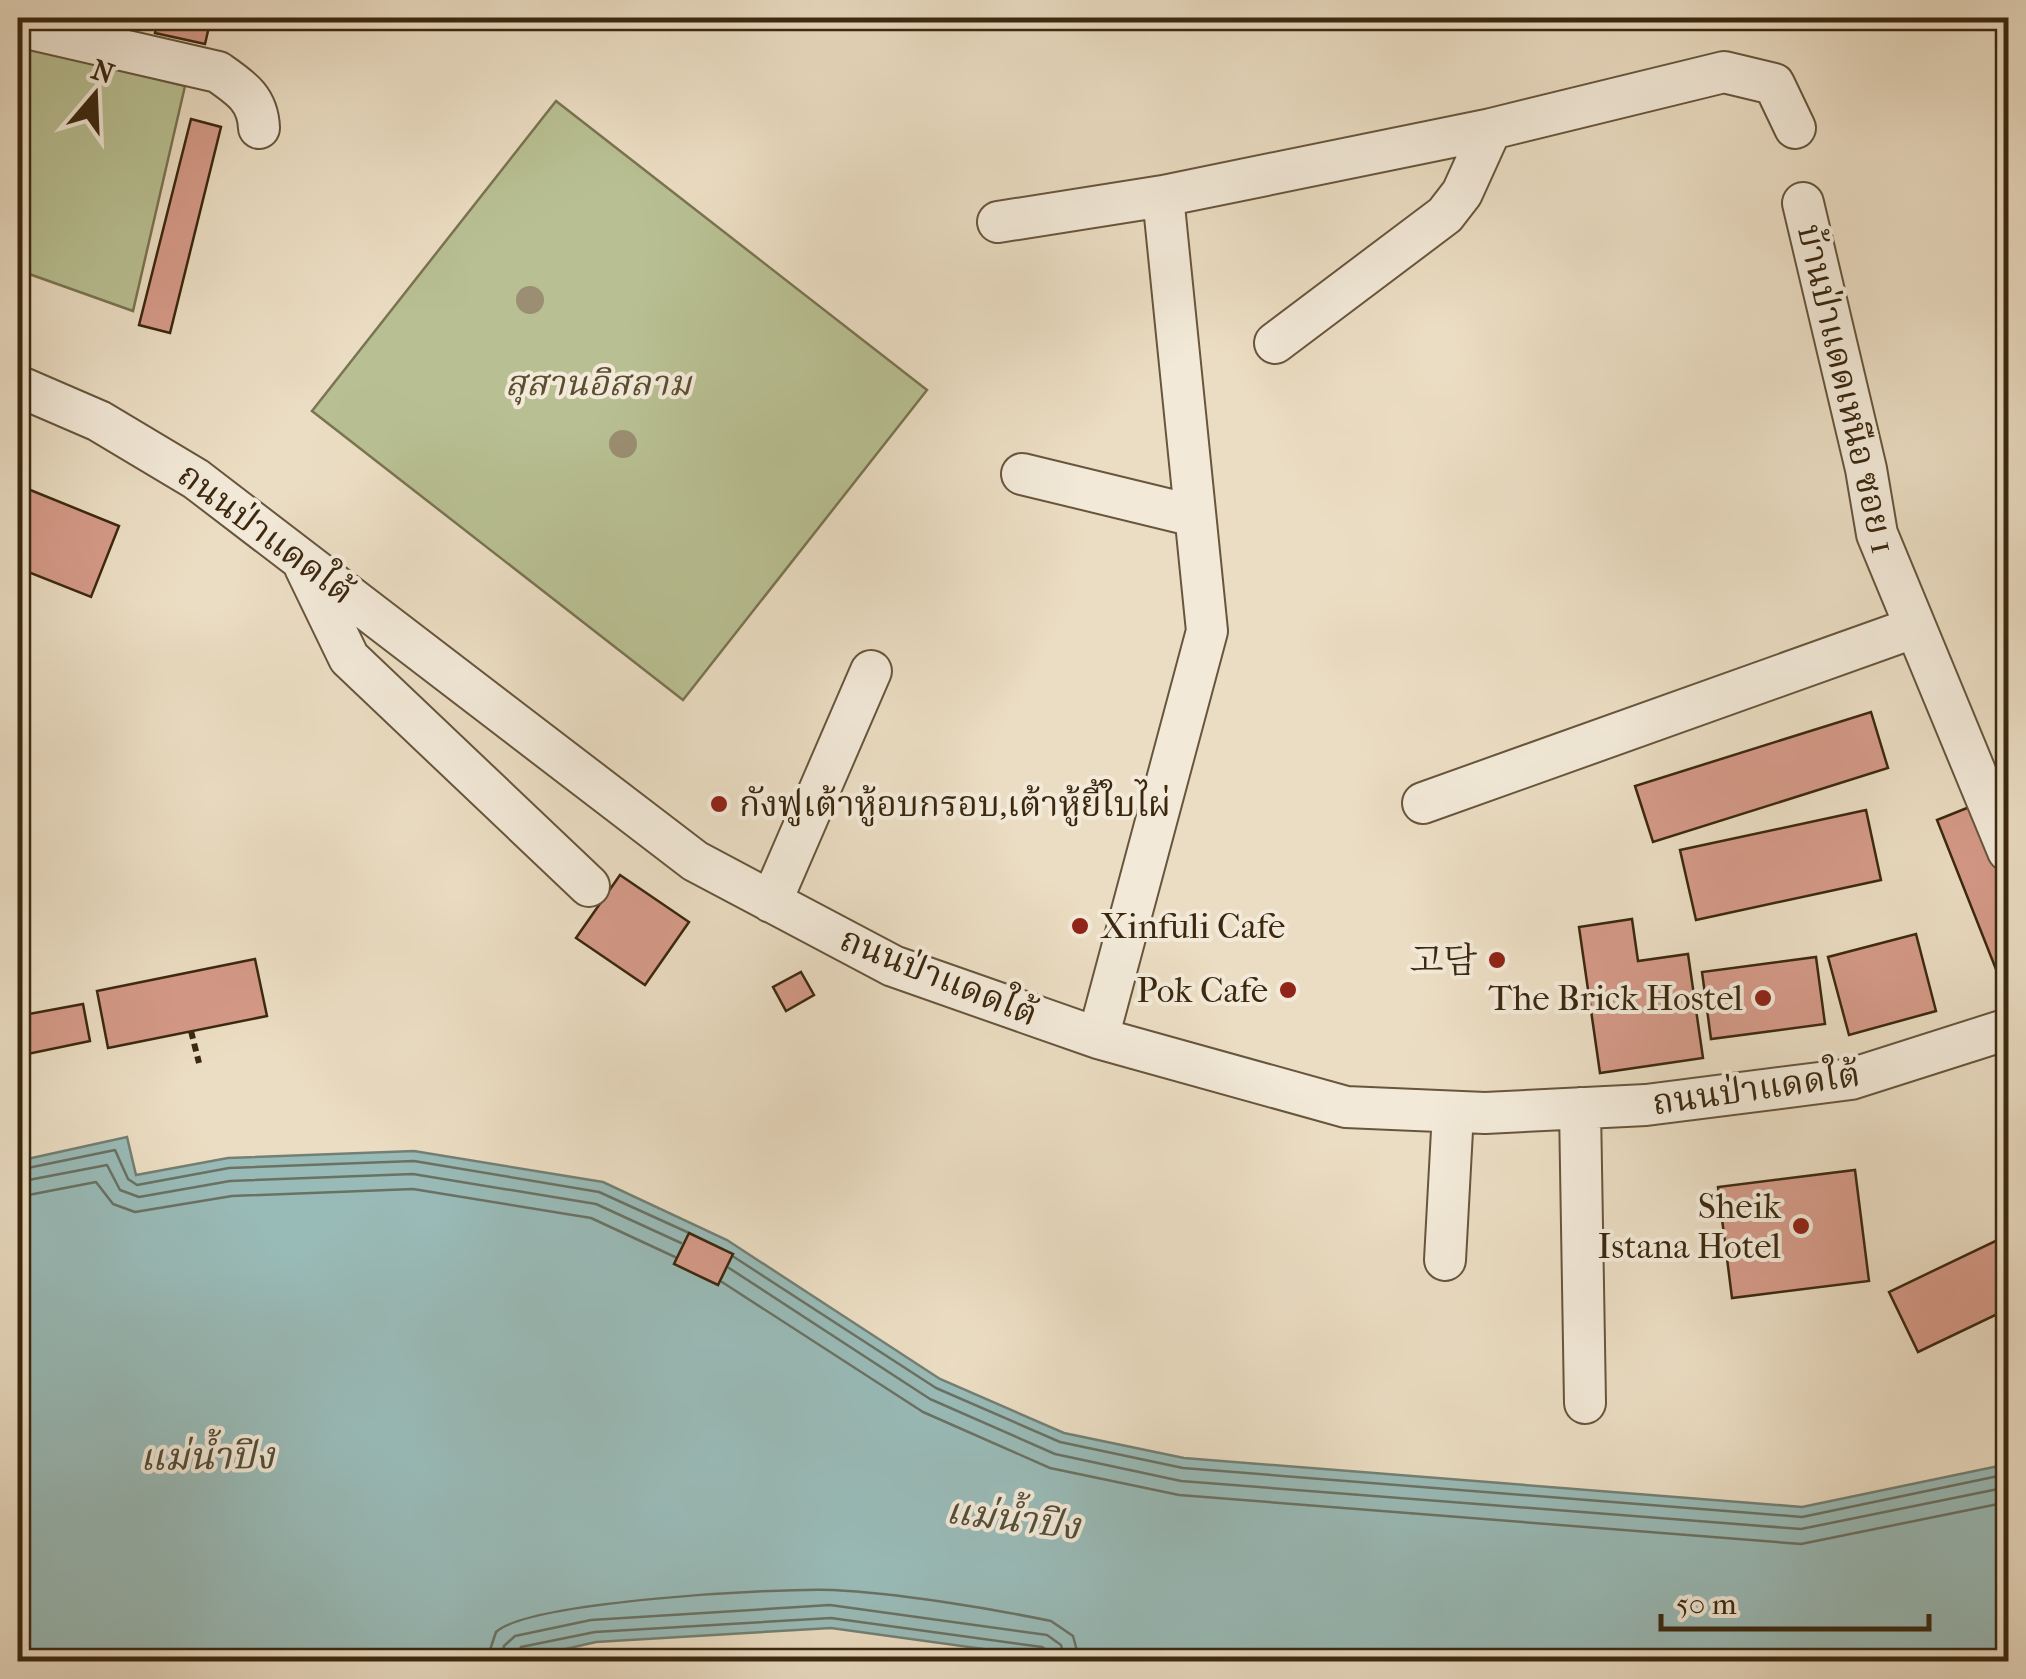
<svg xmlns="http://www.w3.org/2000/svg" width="2026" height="1679" font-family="'IM FELL French Canon','Noto Serif KR','Noto Serif Thai',serif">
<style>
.green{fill:#b8c093;stroke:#7a7451;stroke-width:2.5}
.water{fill:#99bbb8;stroke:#738074;stroke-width:2.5}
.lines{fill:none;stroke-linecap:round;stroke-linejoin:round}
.shore{stroke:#6a7264;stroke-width:2.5}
.building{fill:#d59a88;stroke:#3b280f;stroke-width:2.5}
.minor-casing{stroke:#67553c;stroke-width:44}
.path{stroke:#3b280f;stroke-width:6;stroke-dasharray:8 5;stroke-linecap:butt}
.minor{stroke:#f2e9d8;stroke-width:40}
.tree{fill:#9b8e72}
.poi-dot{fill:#8f2418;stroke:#f2e9d8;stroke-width:4}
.labels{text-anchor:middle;stroke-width:8;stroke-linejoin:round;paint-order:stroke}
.park-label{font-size:35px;font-style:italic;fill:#5a4e30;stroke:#f2e9d8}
.street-label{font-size:35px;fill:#3b280f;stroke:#f2e9d8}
.poi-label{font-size:35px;fill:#3b280f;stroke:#f2e9d8;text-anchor:end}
.water-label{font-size:38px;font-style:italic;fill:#524d39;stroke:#f2e9d8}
</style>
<rect width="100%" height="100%" fill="#ebddc3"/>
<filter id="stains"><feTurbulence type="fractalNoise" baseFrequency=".002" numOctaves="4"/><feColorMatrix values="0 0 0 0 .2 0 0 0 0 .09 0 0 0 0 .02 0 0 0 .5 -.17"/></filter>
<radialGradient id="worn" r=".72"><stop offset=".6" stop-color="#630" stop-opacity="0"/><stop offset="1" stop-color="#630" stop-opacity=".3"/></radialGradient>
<!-- green -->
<path class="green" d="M18,45L185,86L133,311L18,270Z
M556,101L927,390L683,700L312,411Z"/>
<!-- water -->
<path class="water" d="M127,1137L136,1175L228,1158L414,1151L603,1182L727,1240L940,1379L1064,1433L1184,1458L1802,1507L2008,1464V1661L1077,1662L831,1628L596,1642L508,1662L18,1661V1161Z"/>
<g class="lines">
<!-- shore -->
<path class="shore" d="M18,1170L115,1150L128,1179L137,1185L229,1168L414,1161L599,1192L687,1232
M18,1182L107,1165L120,1190L139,1197L230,1181L413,1174L596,1204L681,1243
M18,1197L96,1182L113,1204L135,1212L232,1196L413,1189L591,1218L675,1257
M734,1257L936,1388L1060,1442L1183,1468L1802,1517L2008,1474
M729,1268L930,1399L1055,1454L1181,1481L1801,1529L2008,1487
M722,1282L923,1412L1050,1468L1179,1495L1801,1544L2008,1502
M486,1662L496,1632C530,1601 778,1588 833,1590C897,1593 988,1608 1051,1621L1073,1636L1080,1662
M501,1662L504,1646L515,1636L591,1620L830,1605L1047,1635L1061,1645L1065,1662
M513,1662L521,1647L595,1632L831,1618L1042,1647L1050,1652L1052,1662"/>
</g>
<!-- building -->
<path class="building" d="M158,18H211L205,44L155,33Z
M191,119L221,127L170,333L139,325Z
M18,485L119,526L91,597L18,568Z
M1871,712L1888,768L1653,842L1635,786Z
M1977,804L2008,882L2005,992L1937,820Z
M1866,810L1881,880L1696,920L1680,850Z
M620,875L689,922L645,985L576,938Z
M1632,919L1638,961L1688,954L1703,1058L1600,1073L1579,927Z
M1916,934L1936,1011L1849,1035L1828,957Z
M1816,957L1825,1024L1711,1039L1702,972Z
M255,959L267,1016L108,1048L97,991Z
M801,972L814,995L786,1011L773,987Z
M83,1004L90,1041L18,1056V1016Z
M1855,1170L1869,1281L1732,1298L1718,1187Z
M689,1233L733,1254L718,1285L674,1264Z
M2008,1235V1309L1918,1352L1889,1292Z"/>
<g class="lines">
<!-- minor casing -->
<g class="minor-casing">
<path id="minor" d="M18,26L218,72C241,88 258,99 259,128
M1803,203L1866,469L1877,534L2008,851
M998,222L1163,196
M1275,343L1445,215L1462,193L1491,129
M18,386L99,421L196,479L695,861L893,966L1098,1038L1346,1107L1485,1113L1646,1105L1851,1079L2008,1029
M1022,474L1195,516
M305,567L349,658L589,886
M1423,803L1913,628
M771,902L871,671
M1098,1038L1207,631L1163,196L1491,129L1724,72L1774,84L1795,128
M1580,1108L1585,1403
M1445,1260L1453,1112"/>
</g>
<!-- path -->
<path class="path" d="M191,1031L199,1063"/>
<!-- minor -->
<use href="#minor" class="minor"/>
</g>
<!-- trees -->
<g class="tree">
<circle cx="530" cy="300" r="14"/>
<circle cx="623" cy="444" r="14"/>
</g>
<!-- markers -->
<g class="poi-dot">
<circle cx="719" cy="804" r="10"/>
<circle cx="1080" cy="926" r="10"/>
<circle cx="1497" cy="960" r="10"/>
<circle cx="1288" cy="990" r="10"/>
<circle cx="1763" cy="998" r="10"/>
<circle cx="1801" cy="1226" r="10"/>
</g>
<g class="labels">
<!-- park labels -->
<g class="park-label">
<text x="598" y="395">สุสานอิสลาม</text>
</g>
<!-- street labels -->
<g class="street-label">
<text transform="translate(1847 389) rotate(77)" y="12">บ้านป่าแดดเหนือ ซอย 1</text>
<text transform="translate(266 533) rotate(37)" y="12">ถนนป่าแดดใต้</text>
<text transform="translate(939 976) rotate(22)" y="12">ถนนป่าแดดใต้</text>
<text transform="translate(1756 1088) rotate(-8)" y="12">ถนนป่าแดดใต้</text>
</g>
<!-- poi labels -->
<g class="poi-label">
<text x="739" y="816" text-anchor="start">กังฟูเต้าหู้อบกรอบ,เต้าหู้ยี้ใบไผ่</text>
<text x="1100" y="938" text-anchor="start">Xinfuli Cafe</text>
<text x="1477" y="972">고담</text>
<text x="1268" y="1002">Pok Cafe</text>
<text x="1743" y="1010">The Brick Hostel</text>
<text x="1781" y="1218">Sheik<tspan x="1781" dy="40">Istana Hotel</tspan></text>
</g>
<!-- water labels -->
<g class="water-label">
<text transform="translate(207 1456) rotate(-1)" y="13">แม่น้ำปิง</text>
<text transform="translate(1013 1518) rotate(7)" y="13">แม่น้ำปิง</text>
</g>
</g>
<!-- margin -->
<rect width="2026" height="1679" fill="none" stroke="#ebddc3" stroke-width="60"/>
<rect x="20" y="20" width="1986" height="1639" fill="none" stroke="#3b280f" stroke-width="5"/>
<rect x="30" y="30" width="1966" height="1619" fill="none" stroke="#3b280f" stroke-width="2.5"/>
<!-- north arrow -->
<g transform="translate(95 95) rotate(19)" stroke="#f2e9d8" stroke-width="8" paint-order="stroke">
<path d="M0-8L18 38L0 25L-18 38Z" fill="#3b280f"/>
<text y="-15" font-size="28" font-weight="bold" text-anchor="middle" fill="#3b280f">N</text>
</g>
<!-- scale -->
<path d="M1661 1614v15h268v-15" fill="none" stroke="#3b280f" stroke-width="5"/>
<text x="1676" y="1614" font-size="30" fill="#3b280f" stroke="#f2e9d8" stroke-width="8" paint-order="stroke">50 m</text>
<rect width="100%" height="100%" filter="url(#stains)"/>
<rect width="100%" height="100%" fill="url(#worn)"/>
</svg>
